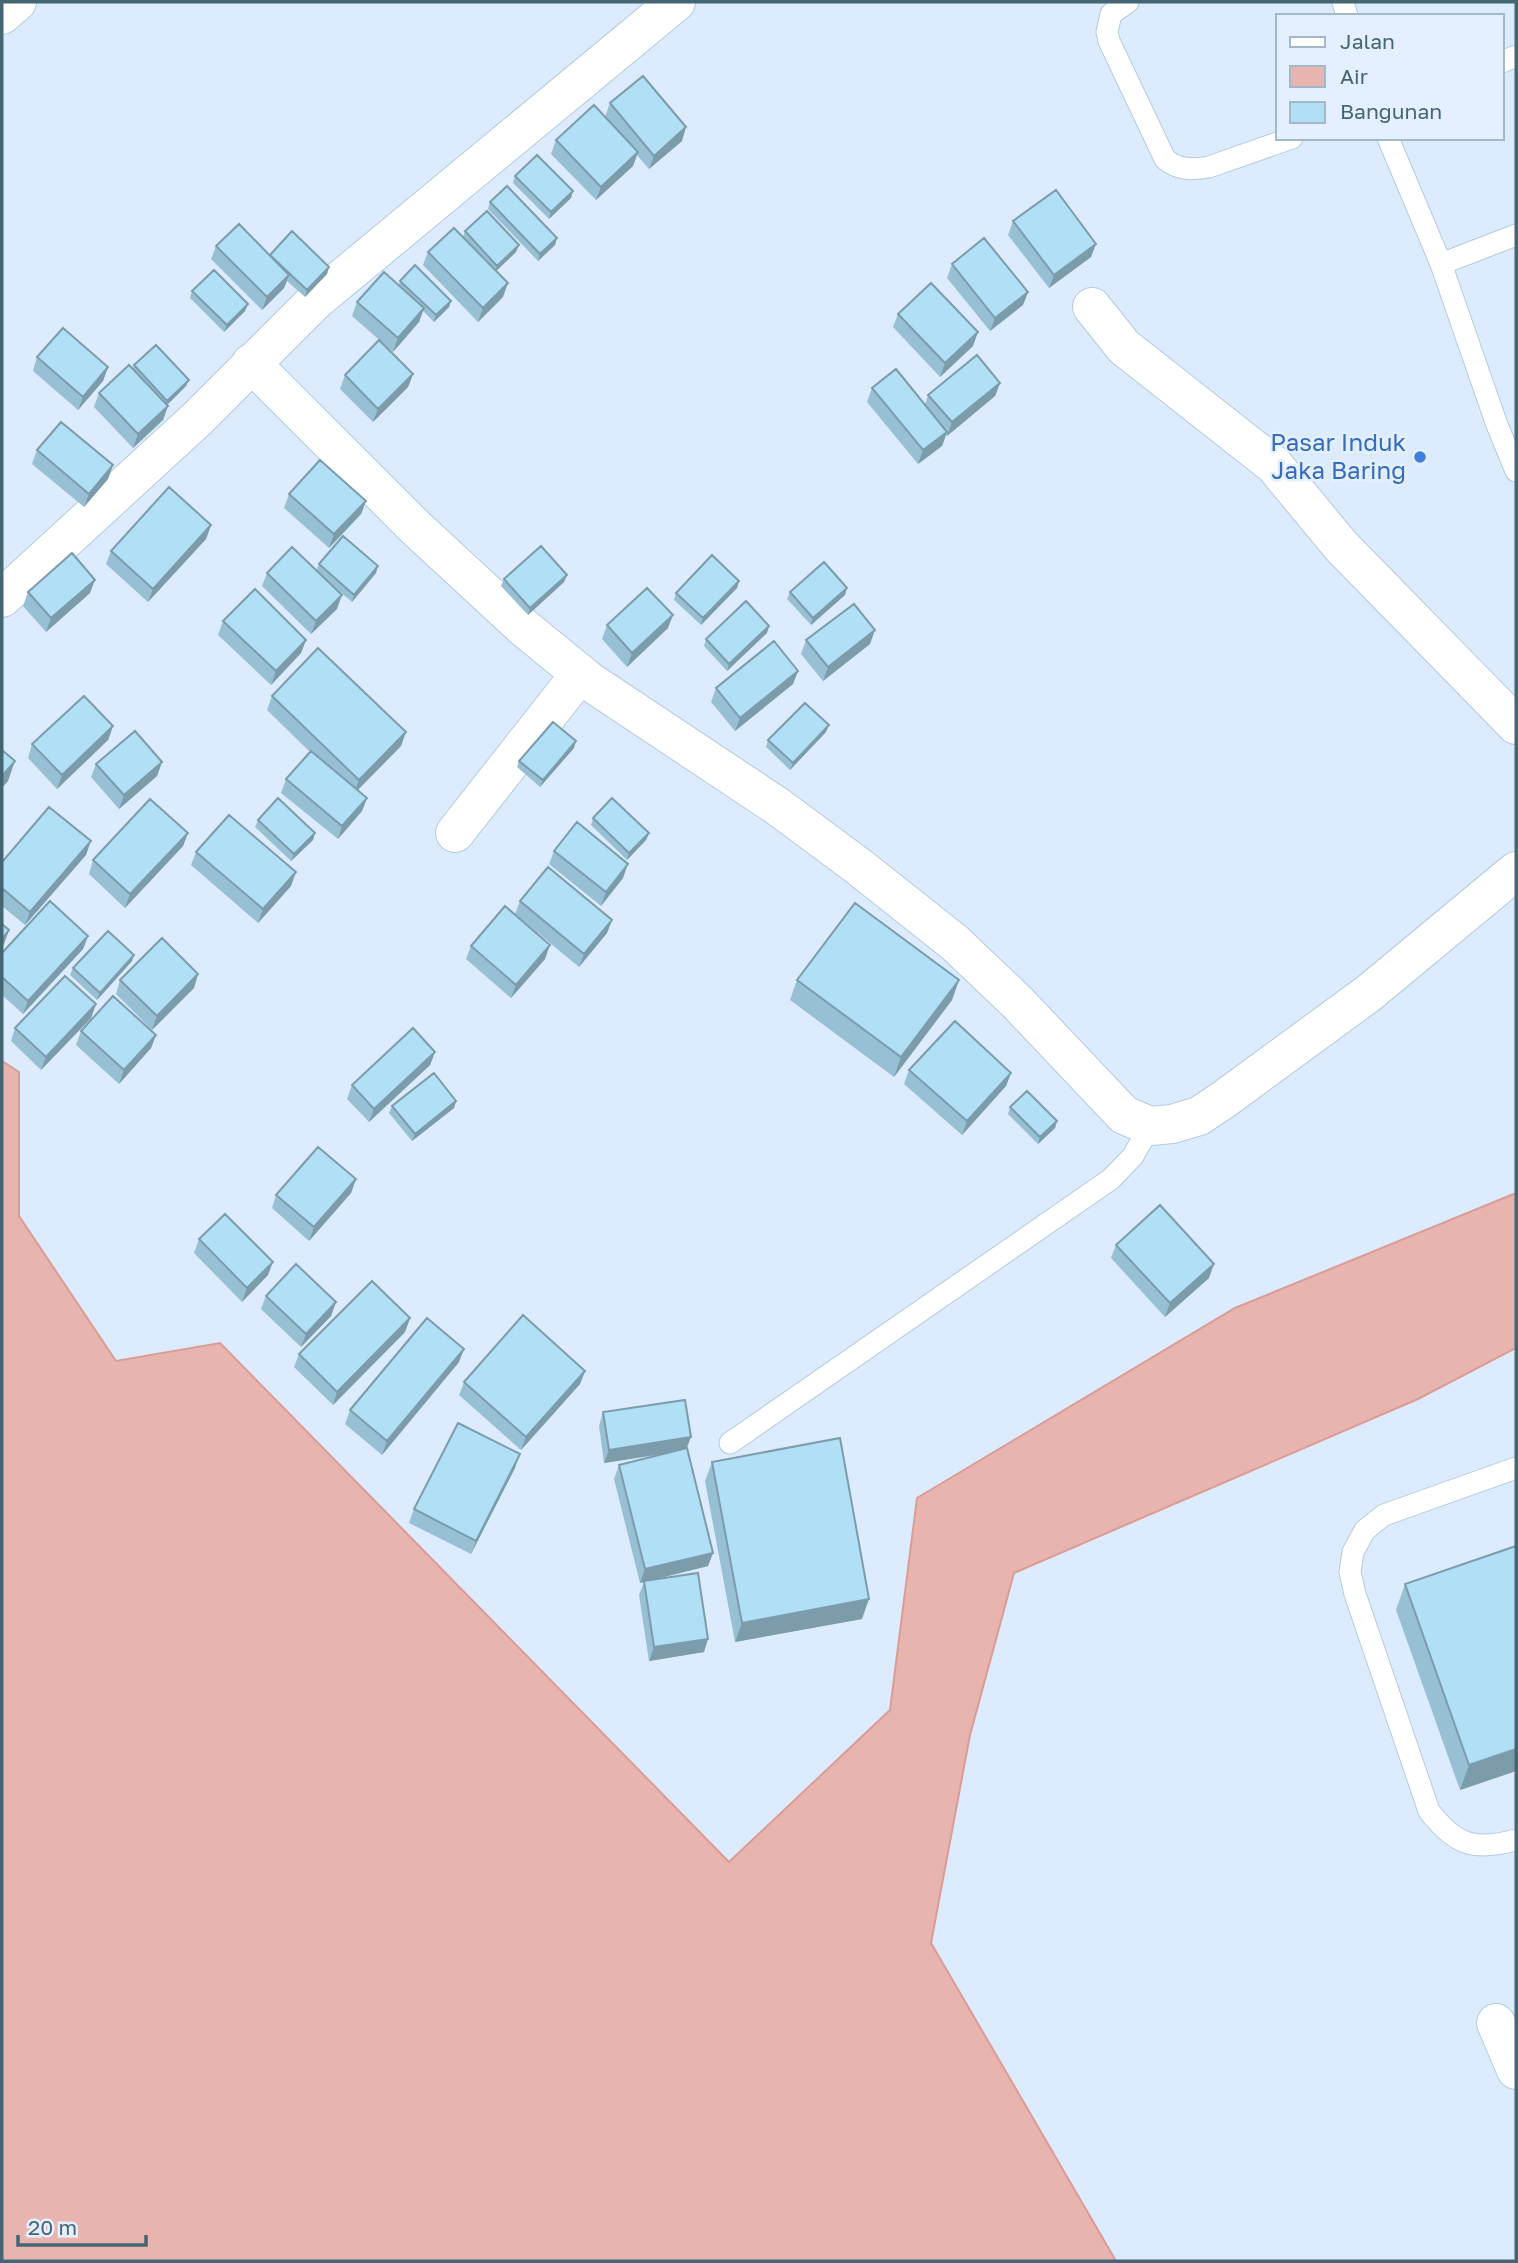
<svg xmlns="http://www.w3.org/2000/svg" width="1518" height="2263" font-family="'Golos Text',sans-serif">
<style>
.water{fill:#e8b4b0;stroke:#db9c95;stroke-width:2}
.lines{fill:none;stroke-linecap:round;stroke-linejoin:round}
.lane-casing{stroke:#b3ccdd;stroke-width:23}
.street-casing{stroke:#b3ccdd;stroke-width:40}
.lane{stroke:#fff;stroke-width:21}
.street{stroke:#fff;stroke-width:38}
.wall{fill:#98c0d4}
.shaded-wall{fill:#7c9cac}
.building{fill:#b1dff6;stroke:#7c9cac;stroke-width:2}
.shop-dot{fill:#3f7fe0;stroke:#e4f0ff;stroke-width:2.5}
.labels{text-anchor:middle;stroke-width:5;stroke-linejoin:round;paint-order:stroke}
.shop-label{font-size:24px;fill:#366cbe;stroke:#e4f0ff;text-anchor:end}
</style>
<rect width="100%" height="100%" fill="#dcebfe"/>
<!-- water -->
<path class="water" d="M2,1061L19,1072V1216L116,1361L220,1343L729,1862L890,1710L917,1498L1235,1308L1516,1193V1348L1418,1399L1014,1573L970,1735L931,1943L1116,2261H2Z"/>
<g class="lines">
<!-- lane casing -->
<g class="lane-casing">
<path id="lane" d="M1128,2L1111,14L1107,32L1109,41L1165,159C1178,170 1192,170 1209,167L1292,138
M1343,2L1347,16
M1502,62L1516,56
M1388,138L1441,264L1497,425L1516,471
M1441,264L1516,235
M730,1443L1111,1179L1133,1156L1150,1126
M1516,1468L1384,1515L1365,1530L1353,1552L1350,1572L1355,1594L1429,1811C1456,1846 1475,1851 1516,1840"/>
</g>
<!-- street casing -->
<g class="street-casing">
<path id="street" d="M2,15L17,2
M1092,307L1124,347L1274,465L1341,546L1516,725
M251,363L416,528L523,627L589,681L777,806L858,866L955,943L1018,1003L1124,1115L1150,1126L1172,1124L1199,1116L1223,1100L1369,993L1516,871
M2,598L197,419L316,300L676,2
M455,833L580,674
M1496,2023L1516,2070"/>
</g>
<!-- lane -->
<use href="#lane" class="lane"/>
<!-- street -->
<use href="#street" class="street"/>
</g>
<!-- wall -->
<path class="wall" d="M610,103L682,141L649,169L637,155L633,166L596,200L551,154L556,140L605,117Z
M515,176L571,198L549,219L513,183Z
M490,202L555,245L538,261L488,209Z
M1013,221L1091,257L1049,288L1008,235Z
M465,231L516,252L496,271L503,297L478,322L423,265L428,252L463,237Z
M216,246L270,255L329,267L327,274L305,297L287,281L284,288L262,310L211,259Z
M952,264L1028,292L1023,305L990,331L947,278Z
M400,281L451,301L449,307L434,322L423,311L419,322L393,352L352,316L357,302L399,285Z
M192,291L248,304L245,311L224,332L190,298Z
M898,314L973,346L940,377L893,327Z
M37,357L108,367L103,381L78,410L33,371Z
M134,365L189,380L186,386L167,405L168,406L163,420L133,448L94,407L99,393L132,369Z
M413,374L408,387L373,422L340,389L345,375Z
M1000,383L995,396L947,436L946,435L942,446L918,464L867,402L872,388L925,405L928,395Z
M37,450L113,465L108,479L84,507L32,464Z
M289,494L366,501L361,514L329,548L284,508Z
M211,525L206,539L148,602L106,564L111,551Z
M319,564L376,573L352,602L324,578L337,609L311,634L262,586L267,573L316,571Z
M567,575L564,582L528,615L501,586L504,579Z
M739,581L737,588L701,625L674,600L676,593Z
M28,592L90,593L46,632L23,606Z
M790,592L845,595L811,625L787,599Z
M223,621L306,640L301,653L271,685L218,635Z
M607,625L668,628L627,667L602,639Z
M769,626L767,633L727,671L704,646L706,639Z
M806,640L870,644L823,681L801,654Z
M798,671L793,684L735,731L711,702L716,688Z
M272,696L401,746L357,790L367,798L362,811L338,839L281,793L286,779L310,752L267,710Z
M113,726L108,740L57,789L28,758L32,744Z
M826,732L790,770L766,747L768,740Z
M574,748L540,787L517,767L519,761Z
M162,762L157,776L119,809L91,777L96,764Z
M593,818L649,833L646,840L627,860L591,825Z
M258,820L315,833L313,840L291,861L255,827Z
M188,833L183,846L125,908L89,874L93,860Z
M554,851L623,878L601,906L549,864Z
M196,852L291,886L258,923L191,865Z
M86,855L25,925L2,906V862Z
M520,901L612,920L607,933L579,967L515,914Z
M88,936L83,949L23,1014L2,995V953Z
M471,946L545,959L511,998L466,959Z
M132,961L97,1000L70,975L73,968Z
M198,974L194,988L152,1030L116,994L120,980Z
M797,980H959L952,1000L894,1077L790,1000Z
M96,1004L91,1018L41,1070L11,1041L15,1028Z
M81,1031L156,1035L151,1048L119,1084L76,1045Z
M435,1052L430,1065L369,1122L347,1099L352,1085Z
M909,1070L1011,1073L1006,1086L962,1135L904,1084Z
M456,1101L454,1108L412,1141L389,1113L392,1106Z
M1010,1107L1057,1121L1055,1128L1038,1144L1008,1114Z
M356,1179L351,1193L309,1241L272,1208L276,1195Z
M199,1239L268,1275L242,1302L194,1253Z
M1116,1245L1209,1278L1165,1317L1111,1258Z
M266,1296L336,1302L331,1316L301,1347L261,1309Z
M410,1318L405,1332L333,1405L294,1367L299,1354Z
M459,1362L382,1455L345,1424L350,1410Z
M585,1371L580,1384L521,1450L459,1395L464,1382Z
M603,1412L687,1448L713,1553L708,1566L652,1580L704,1652L649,1661L639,1595L644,1582L640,1583L614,1479L619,1465L665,1454L604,1463L599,1426Z
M712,1462L862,1619L735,1642L705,1481Z
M515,1468L471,1554L409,1523L414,1509Z
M1516,1546V1771L1460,1790L1396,1610L1405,1584Z"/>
<!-- shaded-wall -->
<path class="shaded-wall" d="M686,127L682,141L649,169L654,156Z
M638,152L633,166L596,200L601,187Z
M573,191L571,198L549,219L551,212Z
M557,238L555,245L538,261L540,254Z
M1096,244L1091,257L1049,288L1054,275Z
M519,245L516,252L494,273L497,266Z
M329,267L327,274L305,297L307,290Z
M289,275L284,288L262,310L267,297Z
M508,283L503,297L478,322L483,308Z
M1028,292L1023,305L990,331L995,318Z
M451,301L449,307L434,322L436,315Z
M248,304L245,311L224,332L227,325Z
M424,308L419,322L393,352L398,338Z
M978,332L973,346L940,377L945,363Z
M108,367L103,381L78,410L83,397Z
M413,374L408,387L373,422L378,409Z
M189,380L186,386L164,408L167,401Z
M1000,383L995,396L947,436L952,422Z
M168,406L163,420L133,448L138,434Z
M947,432L942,446L918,464L923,450Z
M113,465L108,479L84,507L89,494Z
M366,501L361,514L329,548L334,534Z
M211,525L206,539L148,602L153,589Z
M378,566L376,573L352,602L354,595Z
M567,575L564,582L528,615L530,608Z
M95,580L90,593L46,632L51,618Z
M739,581L737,588L701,625L703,618Z
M847,588L845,595L811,625L813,618Z
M342,595L337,609L311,634L316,621Z
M673,615L668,628L627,667L632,653Z
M769,626L767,633L727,671L729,664Z
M875,630L870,644L823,681L828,667Z
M306,640L301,653L271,685L276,671Z
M798,671L793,684L735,731L740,718Z
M829,725L826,732L790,770L793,763Z
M113,726L108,740L57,789L62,775Z
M406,732L401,746L354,794L359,780Z
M576,741L574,748L540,787L543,780Z
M15,761L8,781L2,788V776Z
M162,762L157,776L119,809L124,795Z
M367,798L362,811L338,839L342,826Z
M188,833L183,846L125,908L130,894Z
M315,833L313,840L291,861L294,854Z
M649,833L646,840L627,860L629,853Z
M91,841L86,855L25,925L30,912Z
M628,864L623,878L601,906L606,892Z
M296,872L291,886L258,923L263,909Z
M612,920L607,933L579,967L584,954Z
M9,930L4,944L2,947V939Z
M88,936L83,949L23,1014L28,1001Z
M550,945L545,959L511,998L516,985Z
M134,955L132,961L97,1000L100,993Z
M198,974L194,988L152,1030L157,1016Z
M959,980L952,1000L894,1077L901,1057Z
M96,1004L91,1018L41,1070L46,1057Z
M156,1035L151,1048L119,1084L124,1070Z
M435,1052L430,1065L369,1122L374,1109Z
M1011,1073L1006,1086L962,1135L967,1121Z
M456,1101L454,1108L412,1141L415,1134Z
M1057,1121L1055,1128L1038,1144L1040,1137Z
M356,1179L351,1193L309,1241L314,1227Z
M273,1262L268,1275L242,1302L247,1288Z
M1214,1264L1209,1278L1165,1317L1170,1303Z
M336,1302L331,1316L301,1347L306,1334Z
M410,1318L405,1332L333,1405L337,1392Z
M464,1349L459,1362L382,1455L387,1441Z
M585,1371L580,1384L521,1450L526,1437Z
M691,1437L686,1450L604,1463L609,1450Z
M520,1454L515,1468L471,1554L476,1541Z
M713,1553L708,1566L640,1583L645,1569Z
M869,1599L862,1619L735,1642L742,1623Z
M708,1639L704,1652L649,1661L654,1647Z
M1516,1749V1771L1460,1790L1469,1765Z"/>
<!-- building -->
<path class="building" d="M643,76L686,127L654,156L610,103Z
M594,105L638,152L601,187L556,140Z
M537,155L573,191L551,212L515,176Z
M507,186L557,238L540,254L490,202Z
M1056,190L1096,244L1054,275L1013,221Z
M487,211L519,245L497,266L465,231Z
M239,224L289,275L267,297L216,246Z
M454,228L508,283L483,308L428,252Z
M292,231L329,267L307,290L270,255Z
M984,238L1028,292L995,318L952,264Z
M415,265L451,301L436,315L400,281Z
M214,270L248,304L227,325L192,291Z
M384,272L424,308L398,338L357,302Z
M931,283L978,332L945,363L898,314Z
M63,328L108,367L83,397L37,357Z
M379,340L413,374L378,409L345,375Z
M156,345L189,380L167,401L134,365Z
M977,355L1000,383L952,422L928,395Z
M129,365L168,406L138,434L99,393Z
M896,369L947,432L923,450L872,388Z
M61,422L113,465L89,494L37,450Z
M320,460L366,501L334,534L289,494Z
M169,487L211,525L153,589L111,551Z
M343,536L378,566L354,595L319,564Z
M541,546L567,575L530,608L504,579Z
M292,547L342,595L316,621L267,573Z
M72,553L95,580L51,618L28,592Z
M712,555L739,581L703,618L676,593Z
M824,562L847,588L813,618L790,592Z
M647,588L673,615L632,653L607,625Z
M255,589L306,640L276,671L223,621Z
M746,601L769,626L729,664L706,639Z
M854,604L875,630L828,667L806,640Z
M774,641L798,671L740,718L716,688Z
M318,648L406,732L359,780L272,696Z
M84,696L113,726L62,775L32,744Z
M805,703L829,725L793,763L768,740Z
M553,722L576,741L543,780L519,761Z
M135,731L162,762L124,795L96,764Z
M2,750L15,761L2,776Z
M311,751L367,798L342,826L286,779Z
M278,798L315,833L294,854L258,820Z
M612,798L649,833L629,853L593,818Z
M150,799L188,833L130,894L93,860Z
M49,807L91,841L30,912L2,888V862Z
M229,815L296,872L263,909L196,852Z
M577,822L628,864L606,892L554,851Z
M548,867L612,920L584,954L520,901Z
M50,901L88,936L28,1001L2,977V953Z
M855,903L959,980L901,1057L797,980Z
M505,906L550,945L516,985L471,946Z
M2,924L9,930L2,939Z
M108,931L134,955L100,993L73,968Z
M162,938L198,974L157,1016L120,980Z
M65,976L96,1004L46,1057L15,1028Z
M113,996L156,1035L124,1070L81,1031Z
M955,1021L1011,1073L967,1121L909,1070Z
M413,1028L435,1052L374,1109L352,1085Z
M434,1073L456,1101L415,1134L392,1106Z
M1027,1091L1057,1121L1040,1137L1010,1107Z
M318,1147L356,1179L314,1227L276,1195Z
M1160,1205L1214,1264L1170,1303L1116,1245Z
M225,1214L273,1262L247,1288L199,1239Z
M296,1264L336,1302L306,1334L266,1296Z
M372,1281L410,1318L337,1392L299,1354Z
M523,1315L585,1371L526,1437L464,1382Z
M427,1318L464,1349L387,1441L350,1410Z
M685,1400L691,1437L609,1450L603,1412Z
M458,1423L520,1454L476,1541L414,1509Z
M840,1438L869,1599L742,1623L712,1462Z
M687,1448L713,1553L645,1569L619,1465Z
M1516,1546V1749L1469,1765L1405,1584Z
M698,1573L708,1639L654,1647L644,1581Z"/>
<!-- markers -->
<circle class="shop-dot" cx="1420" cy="457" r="7"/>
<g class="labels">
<!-- shop labels -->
<g class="shop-label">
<text x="1406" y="451">Pasar Induk<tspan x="1406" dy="28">Jaka Baring</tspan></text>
</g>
</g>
<!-- border -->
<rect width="1518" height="2263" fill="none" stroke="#446674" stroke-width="7"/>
<!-- legend -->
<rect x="1276" y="14" width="228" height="126" fill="#e4f0ff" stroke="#a4b9c7" stroke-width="2"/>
<rect x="1290" y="37" width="35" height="10" fill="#ffffff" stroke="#a4b9c7" stroke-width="2"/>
<text x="1340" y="49" font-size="21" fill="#446674">Jalan</text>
<rect x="1290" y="66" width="35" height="21" fill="#e8b4b0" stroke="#a4b9c7" stroke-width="2"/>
<text x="1340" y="84" font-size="21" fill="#446674">Air</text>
<rect x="1290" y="102" width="35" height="21" fill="#b1dff6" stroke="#a4b9c7" stroke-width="2"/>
<text x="1340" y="119" font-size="21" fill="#446674">Bangunan</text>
<!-- scale -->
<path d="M18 2235v10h128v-10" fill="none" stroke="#446674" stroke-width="3.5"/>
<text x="28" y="2235" font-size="21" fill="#446674" stroke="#e4f0ff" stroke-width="5" paint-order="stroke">20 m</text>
</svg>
